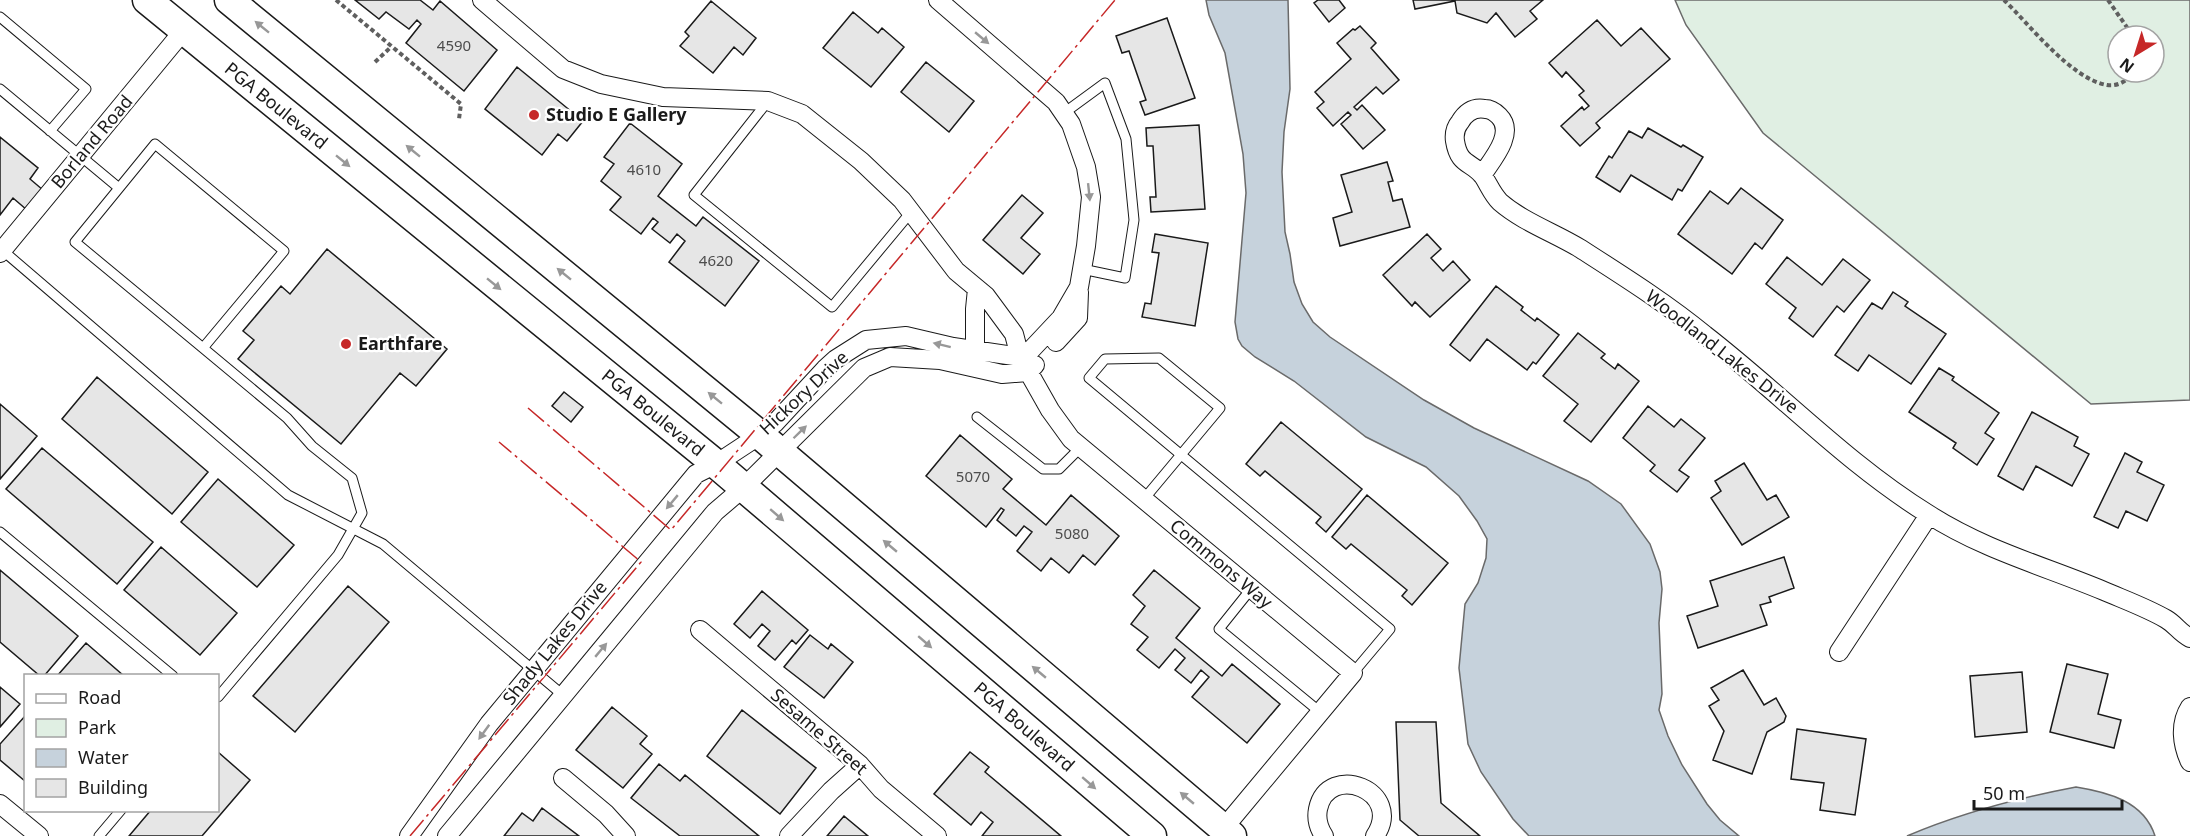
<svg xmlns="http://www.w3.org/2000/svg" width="2190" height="836" font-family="'Noto Sans',sans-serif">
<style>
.green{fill:#e0efe3;stroke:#6a6a6a;stroke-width:1.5;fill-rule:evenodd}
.water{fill:#c6d2dc;stroke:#6a6a6a;stroke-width:1.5}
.building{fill:#e6e6e6;stroke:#1a1a1a;stroke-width:1.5}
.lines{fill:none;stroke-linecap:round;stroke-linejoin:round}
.service-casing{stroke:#1a1a1a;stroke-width:11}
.minor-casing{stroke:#1a1a1a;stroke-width:20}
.primary-casing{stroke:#1a1a1a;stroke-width:31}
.path{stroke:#5f5f5f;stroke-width:4;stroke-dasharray:4.5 3;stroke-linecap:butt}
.service{stroke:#fff;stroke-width:9}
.minor{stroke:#fff;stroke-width:18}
.primary{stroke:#fff;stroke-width:28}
.power{stroke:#c62828;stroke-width:1.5;stroke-dasharray:21 4.5 3 4.5;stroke-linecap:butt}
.oneway{fill:#989898}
.poi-dot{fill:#c62828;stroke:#fff;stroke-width:2}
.labels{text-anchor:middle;stroke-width:4.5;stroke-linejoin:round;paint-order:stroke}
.number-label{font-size:15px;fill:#4d4d4d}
.street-label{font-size:18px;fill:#1a1a1a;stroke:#fff}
.poi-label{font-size:18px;font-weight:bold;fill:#1a1a1a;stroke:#fff;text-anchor:start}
</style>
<rect width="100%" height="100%" fill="#fff"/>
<!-- green -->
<path class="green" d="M1675,0H2190V400L2091,404L1763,133L1686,25ZM2118,36H2154V72H2118Z"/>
<!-- water -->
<path class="water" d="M1206,0H1288L1290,89L1284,132L1282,172L1285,232L1290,254L1294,282L1302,304L1313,322L1330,337L1424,400L1474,428L1588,481L1621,504L1650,544L1660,572L1662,589L1659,623L1662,694L1659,710L1668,736L1682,765L1707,804L1720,820L1739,836H1529L1513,819L1481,772L1468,744L1459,668L1465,604L1478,583L1486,558L1487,539L1477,521L1459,496L1426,467L1366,437L1294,381L1255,357L1242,346L1238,339L1235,322L1246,193L1243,154L1225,53L1209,15Z
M2076,787C2107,792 2144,801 2155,836H1907C1961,813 2018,798 2076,787Z"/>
<!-- building -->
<path class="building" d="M355,0H420L433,10L440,1L497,50L464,91L406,43L421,24L417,20L409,29L386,12L379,19Z
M1318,0H1339L1345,8L1329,22L1314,3Z
M1413,0H1543L1530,11L1537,19L1515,37L1496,13L1487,23L1457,13L1455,1L1415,9Z
M711,1L756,38L743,55L734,47L713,73L680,46L689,36L685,32Z
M853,12L878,33L882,28L904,47L871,87L823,48Z
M1167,18L1195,98L1145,115L1140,102L1146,100L1129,51L1122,53L1116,36Z
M1597,20L1621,46L1641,28L1670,59L1596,123L1600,128L1580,146L1561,126L1582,107L1584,110L1589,106L1579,95L1584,91L1566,72L1562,77L1549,63Z
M1360,26L1376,43L1371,48L1399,80L1383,94L1376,87L1354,107L1357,110L1362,105L1385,130L1363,149L1341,124L1351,115L1348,112L1333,126L1317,108L1324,102L1315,92L1351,59L1337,43L1353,29L1355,30Z
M926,62L974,101L949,132L901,92Z
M517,67L583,121L567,141L558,134L542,155L485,109Z
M630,123L682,164L658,196L696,226L703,217L759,261L725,306L669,262L685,241L677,234L670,243L652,229L658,222L653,218L641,234L610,210L621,197L601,181L614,164L604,157Z
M1199,125L1205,209L1151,212L1150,197H1156L1153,146H1147L1146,128Z
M1648,128L1681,147L1683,145L1703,157L1682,191L1678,189L1672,200L1631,175L1620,192L1596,177L1609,156L1612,158L1629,131L1642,138Z
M0,137L38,168L30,179L43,190L27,210L13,198L0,215Z
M1387,162L1393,181L1388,182L1393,201L1402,199L1410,227L1340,246L1333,218L1352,212L1341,175Z
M1741,188L1783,220L1762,249L1755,243L1732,274L1678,234L1710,191L1728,204Z
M1022,195L1043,213L1021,238L1040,254L1023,274L983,240Z
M1155,234L1208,243L1195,326L1142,317L1145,303L1151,304L1159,253L1152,252Z
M1427,234L1441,249L1431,258L1443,271L1453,261L1470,280L1430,317L1415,302L1412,306L1383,275Z
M327,249L447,349L416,386L400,373L341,444L238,359L254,340L243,331L281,286L290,294Z
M1787,257L1822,285L1843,259L1870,280L1844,312L1837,306L1813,337L1789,318L1796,308L1766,284Z
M1496,286L1523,307L1521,310L1535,321L1537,318L1559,335L1536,364L1533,362L1527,370L1487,339L1470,361L1450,345Z
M1893,292L1908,302L1905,306L1946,334L1911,384L1869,355L1858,371L1835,355L1872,303L1882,309Z
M1578,333L1605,354L1601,358L1615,369L1618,364L1639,381L1591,442L1564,421L1578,404L1543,376Z
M1939,368L1954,377L1952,380L1999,413L1985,433L1994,439L1977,465L1953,448L1956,443L1909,412Z
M97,377L208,472L172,514L62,419Z
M564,392L583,407L571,422L552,406Z
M0,404L37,436L0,479Z
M1648,406L1674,427L1681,419L1705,438L1679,470L1689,477L1677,492L1650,471L1655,465L1623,438Z
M2032,412L2078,437L2074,446L2089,454L2072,486L2036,466L2023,490L1998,476Z
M1281,422L1362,489L1326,532L1316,523L1321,517L1265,471L1260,476L1246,464Z
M960,435L1012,479L1003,489L1046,525L1071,495L1119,536L1095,565L1083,555L1069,573L1051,558L1041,571L1017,551L1032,532L1024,526L1016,536L997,520L1004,510L1001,508L986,527L926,476Z
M42,448L153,542L117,584L6,489Z
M2125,453L2142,462L2137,472L2164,485L2147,521L2126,511L2118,528L2094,517Z
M1744,463L1767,500L1776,495L1789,517L1742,545L1711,498L1721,491L1715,481Z
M218,479L294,545L257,587L181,522Z
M1367,495L1448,563L1412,605L1402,596L1407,590L1351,544L1346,549L1332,537Z
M161,547L237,613L200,655L124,590Z
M1784,557L1794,588L1769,597L1771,602L1760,605L1767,625L1698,648L1687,616L1718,606L1710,581Z
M0,570L78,636L44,676H40L0,642Z
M1154,570L1200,608L1176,638L1222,676L1232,664L1280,704L1247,743L1192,697L1209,677L1201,670L1191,683L1175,670L1185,658L1175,649L1159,668L1137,650L1148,637L1131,624L1145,606L1133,595Z
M348,586L389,622L295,732L253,696Z
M762,591L808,630L796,644L792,640L775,660L758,646L770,631L762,624L750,638L734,624Z
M810,635L828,649L831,644L853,662L824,698L784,667Z
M86,643L124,676H57Z
M2067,664L2108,674L2098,714L2121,720L2114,748L2050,732Z
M1743,670L1764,705L1776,698L1786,716L1784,722L1767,732L1752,774L1713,760L1724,731L1709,706L1719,700L1711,688Z
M2022,672L2027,732L1975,737L1970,676Z
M0,687L20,704L0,727Z
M612,707L647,736L640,744L652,754L623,788L576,750Z
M742,710L816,768L780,814L707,756Z
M26,715V782L0,760V744Z
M1396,722H1436L1441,803L1480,836H1419L1400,820Z
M1797,729L1866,739L1855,815L1820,810L1824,783L1791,779Z
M218,752L250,780L202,836H129L151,810H218Z
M970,752L989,767L985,772L1061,836H982L993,822L981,812L971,825L934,794Z
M659,764L680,781L685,775L759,836H680L631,798Z
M542,808L579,836H504L522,813L533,821Z
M844,816L868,836H827Z"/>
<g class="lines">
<!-- service casing -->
<g class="service-casing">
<path id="service" d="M0,17L86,89L50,131
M0,89L119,188
M768,101L694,195L832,307L911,212
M1064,113L1105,83L1126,139L1134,220L1125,278L1082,269
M155,144L284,251L203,348L75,242Z
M1,249L288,495L383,544L564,696
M203,348L287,418L312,446L352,478L362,513L338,555L218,697
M977,417L1043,469H1059L1081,447
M1144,499L1220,408L1159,358L1105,359L1089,378L1390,629L1353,673
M0,532L173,676
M1251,589L1219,629L1320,712
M99,836L121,810"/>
</g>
<!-- minor casing -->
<g class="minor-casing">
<path id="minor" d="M482,0L563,69L601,84L663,97L768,101L802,114L861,161L902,200L956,271L986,296L1014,334L1020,357L1050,410L1071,439L1353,673L1223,829
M1482,175C1492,160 1516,133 1499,116C1495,112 1491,109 1485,109C1474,107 1466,112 1460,122C1455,128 1454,134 1455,141C1459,166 1471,161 1483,176C1489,185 1492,194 1500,202C1523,222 1555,233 1581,249C1623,276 1666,303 1705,335C1780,393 1847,464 1928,514C1984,550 2044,566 2104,591C2125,600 2147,608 2166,619C2175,624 2180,633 2190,638
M0,253L184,30
M1056,342L1078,318L1079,292
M975,362V309L977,289
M700,630L860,765L881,789L937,836
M1839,652L1929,515
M2190,707C2179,724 2182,745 2190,762
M563,778L606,814L626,836
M0,804L39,836
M409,836L489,724L696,474L716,464L760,435L775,423L825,369L836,359L866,340L906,336L953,347L1020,357L1030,351L1061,318L1079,287L1086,246L1091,197L1086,167L1071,124L1056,102L938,0
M447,836L715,512L743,488L864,368L890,357L940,360L1002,374L1028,372L1035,365
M789,836L831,791L860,765
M1324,836C1318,827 1316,819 1318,809C1328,761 1405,791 1375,836"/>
</g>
<!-- primary casing -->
<g class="primary-casing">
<path id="primary" d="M147,0L716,464L1152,836
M229,0L760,435L1232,836"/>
</g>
<!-- path -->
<path class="path" d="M336,0L461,104L459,119
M2004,0C2029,24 2071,79 2107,85C2118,87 2128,80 2135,72
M2108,0L2133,36
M375,62L391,47"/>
<!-- service -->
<use href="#service" class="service"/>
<!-- minor -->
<use href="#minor" class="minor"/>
<!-- primary -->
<use href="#primary" class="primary"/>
<!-- power -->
<path class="power" d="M528,408L671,530L1115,0
M410,836L641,562L499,442"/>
</g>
<!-- one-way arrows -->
<defs><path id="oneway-solid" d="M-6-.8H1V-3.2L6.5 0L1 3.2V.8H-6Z" transform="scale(1.5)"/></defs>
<g class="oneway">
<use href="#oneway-solid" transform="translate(262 27) rotate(-141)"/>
<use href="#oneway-solid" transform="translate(982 38) rotate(40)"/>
<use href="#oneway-solid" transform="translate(413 151) rotate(-141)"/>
<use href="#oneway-solid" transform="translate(343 161) rotate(39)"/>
<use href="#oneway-solid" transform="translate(1089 192) rotate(84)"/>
<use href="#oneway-solid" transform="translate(564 274) rotate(-141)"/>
<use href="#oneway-solid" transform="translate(494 284) rotate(39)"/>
<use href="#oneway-solid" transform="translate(942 345) rotate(-166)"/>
<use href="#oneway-solid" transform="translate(715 398) rotate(-141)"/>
<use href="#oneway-solid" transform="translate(800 432) rotate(-44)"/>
<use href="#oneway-solid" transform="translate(672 502) rotate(130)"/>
<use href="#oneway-solid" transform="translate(777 515) rotate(41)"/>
<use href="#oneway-solid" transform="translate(890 546) rotate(-140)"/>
<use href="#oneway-solid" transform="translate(925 642) rotate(41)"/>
<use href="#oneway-solid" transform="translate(601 650) rotate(-50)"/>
<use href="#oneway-solid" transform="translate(1039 672) rotate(-140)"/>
<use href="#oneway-solid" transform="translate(484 732) rotate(126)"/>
<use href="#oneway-solid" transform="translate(1089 783) rotate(41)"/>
<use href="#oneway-solid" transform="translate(1187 798) rotate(-140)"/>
</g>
<!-- markers -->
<g class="poi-dot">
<circle cx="534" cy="115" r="6"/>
<circle cx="346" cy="344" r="6"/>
</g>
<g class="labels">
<!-- number labels -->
<g class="number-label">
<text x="454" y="51">4590</text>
<text x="644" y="175">4610</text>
<text x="716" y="266">4620</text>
<text x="973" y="482">5070</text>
<text x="1072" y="539">5080</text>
</g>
<!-- street labels -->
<g class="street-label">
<text transform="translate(276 106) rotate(39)" y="6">PGA Boulevard</text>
<text transform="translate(92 142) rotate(-50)" y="6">Borland Road</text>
<text transform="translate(1722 352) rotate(38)" y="6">Woodland Lakes Drive</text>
<text transform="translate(804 393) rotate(-43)" y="6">Hickory Drive</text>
<text transform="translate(653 413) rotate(39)" y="6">PGA Boulevard</text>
<text transform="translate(1221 564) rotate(40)" y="6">Commons Way</text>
<text transform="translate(555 643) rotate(-51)" y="6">Shady Lakes Drive</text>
<text transform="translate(1024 727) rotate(41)" y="6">PGA Boulevard</text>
<text transform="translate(819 732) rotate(41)" y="6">Sesame Street</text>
</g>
<!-- poi labels -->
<g class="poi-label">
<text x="546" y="121">Studio E Gallery</text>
<text x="358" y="350">Earthfare</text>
</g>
</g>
<!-- legend -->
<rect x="24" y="674" width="195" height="138" fill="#ffffff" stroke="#a3a3a3" stroke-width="1.5"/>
<rect x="36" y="694" width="30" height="9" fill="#ffffff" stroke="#a3a3a3" stroke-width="1.5"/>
<text x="78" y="704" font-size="18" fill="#1a1a1a">Road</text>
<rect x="36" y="719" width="30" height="18" fill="#e0efe3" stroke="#a3a3a3" stroke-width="1.5"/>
<text x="78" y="734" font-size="18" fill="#1a1a1a">Park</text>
<rect x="36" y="749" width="30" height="18" fill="#c6d2dc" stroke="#a3a3a3" stroke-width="1.5"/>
<text x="78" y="764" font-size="18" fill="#1a1a1a">Water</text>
<rect x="36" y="779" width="30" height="18" fill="#e6e6e6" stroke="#a3a3a3" stroke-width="1.5"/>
<text x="78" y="794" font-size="18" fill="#1a1a1a">Building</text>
<!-- north arrow -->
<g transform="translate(2136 54) rotate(218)"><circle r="28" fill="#ffffff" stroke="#a3a3a3" stroke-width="1.5"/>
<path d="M0-4.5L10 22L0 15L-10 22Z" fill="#c62828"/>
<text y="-9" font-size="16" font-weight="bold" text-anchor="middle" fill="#1a1a1a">N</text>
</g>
<!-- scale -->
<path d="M1974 800v9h148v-9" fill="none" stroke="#1a1a1a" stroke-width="3"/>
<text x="1983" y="800" font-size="18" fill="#1a1a1a" stroke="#ffffff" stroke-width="4.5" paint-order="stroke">50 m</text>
</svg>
